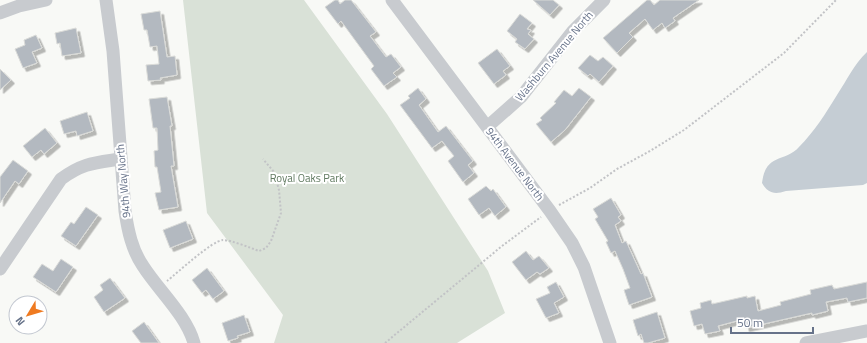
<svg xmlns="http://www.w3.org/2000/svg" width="867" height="343" font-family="'Titillium Web',sans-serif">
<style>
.green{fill:#d9e1d7}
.water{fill:#c5cdd4}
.building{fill:#b3b9c0;stroke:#dadbd8;filter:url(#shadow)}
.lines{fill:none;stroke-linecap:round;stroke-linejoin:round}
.path{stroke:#c2c3c6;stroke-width:2;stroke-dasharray:2 2;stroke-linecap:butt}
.minor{stroke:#c8cbcf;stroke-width:13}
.labels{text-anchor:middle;stroke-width:4;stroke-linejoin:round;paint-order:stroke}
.street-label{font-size:11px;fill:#667289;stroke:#fff}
.park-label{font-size:11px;fill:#617a61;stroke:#fff}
</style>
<defs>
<filter id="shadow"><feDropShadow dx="3.5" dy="3.5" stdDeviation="0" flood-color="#0004"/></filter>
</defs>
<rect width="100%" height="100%" fill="#f8f9f6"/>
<!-- green -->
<path class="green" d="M183,0H304L387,114L488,271L505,313L457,343H274L283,315L207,213Z"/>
<!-- water -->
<path class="water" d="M867,52V183L863,185L786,191C774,195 768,193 762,183C766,152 785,163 799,147C814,132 826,113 837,95C847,80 854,64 867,52Z"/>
<!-- building -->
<path class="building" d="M335,0H338L340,4L345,0H351L376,32L370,36L386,57L391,54L401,67L393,73L397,77L384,86L371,69L374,66L341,21L338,24L325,7Z
M533,0H553L559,5L550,15Z
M647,0H650L654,5L660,0H699L673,18L675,21L665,28L662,23L653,30L645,19L629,33L633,37L617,53L603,38Z
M160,11L167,57L175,56L177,75L160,78L161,80L148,81L146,65L159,64L157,46L150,47L147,30H144L141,14Z
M520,14L532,23L527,29L531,30L528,34L534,39L525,49L515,42L517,39L507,31Z
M76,28L81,53L62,56L60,43L57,44L55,33Z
M36,35L42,48L32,52L37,63L23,68L15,49L25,45L24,40Z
M497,49L510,66L503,71L506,75L494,84L478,63Z
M590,55L598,61L603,57L613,66L599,82L590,74L588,76L578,68Z
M0,69L11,80L0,90Z
M418,88L426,99L419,105L438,132L446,126L473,161L468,165L474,173L463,182L448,161L454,156L442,141L432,148L400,105L410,98L408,96Z
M579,88L591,97L565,130L551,142L536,124L542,120L540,118L556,103L554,102L564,90L572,96Z
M167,97L172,126H170L174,166H171L178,207L159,210L155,193L161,192L157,167H155L154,151L158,150L157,128H153L149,99Z
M87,112L93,131L77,136L76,131L64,134L60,121Z
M45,128L57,143L44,154L41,150L32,157L23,146Z
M13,160L28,171L19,184L15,181L0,203V177Z
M486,186L491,191L493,189L506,207L495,216L489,208L479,215L468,199Z
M611,198L621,215L618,217L621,221L615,225L622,243L626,241L641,274L643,273L652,297L629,305L624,290L630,288L623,269L615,251L611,253L606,242L608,241L595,219L598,217L593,209Z
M86,207L98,215L76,246L61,236L71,222L74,224Z
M186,221L193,239L170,248L163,230Z
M526,251L533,260L539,256L549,268L540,274L537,272L526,280L512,262Z
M61,259L73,267L56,292L33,277L42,264L53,271Z
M207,268L224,291L213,299L206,290L202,293L192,280Z
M110,278L125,298L104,312L94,297L103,290L100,285Z
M556,282L564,297L554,303L559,313L546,318L536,299L550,293L547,287Z
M867,282V298L848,302L847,298L826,302L828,311L812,315V313L746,328L744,319L718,326L720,331L705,334L702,324L694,326L690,311L701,308L700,303L711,300L712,304L747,296V298L755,296L758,311L781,305L780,302L811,294L810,290L832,285L834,289Z
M657,312L665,338L648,343H644L641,334L638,336L633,320Z
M244,315L250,332L237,336L238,338L228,341L222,323Z
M144,322L159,343H141L132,331Z"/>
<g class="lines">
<!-- path -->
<path class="path" d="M559,205L590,188L617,169L650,151L684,130L784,53L836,0
M167,281C177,273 213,240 223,240C231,240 251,248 259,251L266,248L271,241L281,213L279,190L274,172L263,159
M385,343L502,246L541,217"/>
<!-- minor -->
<path class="minor" d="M106,0L113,51L125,211C128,231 132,250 143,266C159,291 186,315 194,343
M392,0L550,211L572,243L584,267L610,343
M0,13L19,6L46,0
M487,127L521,97L573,31L604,0
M0,269L61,179C83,163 94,163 120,159
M806,343L867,331"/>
</g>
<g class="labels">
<!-- street labels -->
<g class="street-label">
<text transform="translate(554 56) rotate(-50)" y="4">Washburn Avenue North</text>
<text transform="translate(515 164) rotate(53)" y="4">94th Avenue North</text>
<text transform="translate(123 181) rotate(-95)" y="4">94th Way North</text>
</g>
<!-- park labels -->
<g class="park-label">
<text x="307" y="182">Royal Oaks Park</text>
</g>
</g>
<!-- north arrow -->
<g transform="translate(28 315) rotate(232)"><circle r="19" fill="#ffffff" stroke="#c2c7d0"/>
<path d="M0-3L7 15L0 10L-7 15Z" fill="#ef7a20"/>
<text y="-6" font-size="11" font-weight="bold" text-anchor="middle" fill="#667289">N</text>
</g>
<!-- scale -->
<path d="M731 327v6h82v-6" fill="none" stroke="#667289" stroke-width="2"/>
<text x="737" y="327" font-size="12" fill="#667289" stroke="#ffffff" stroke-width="3" paint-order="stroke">50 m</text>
</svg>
